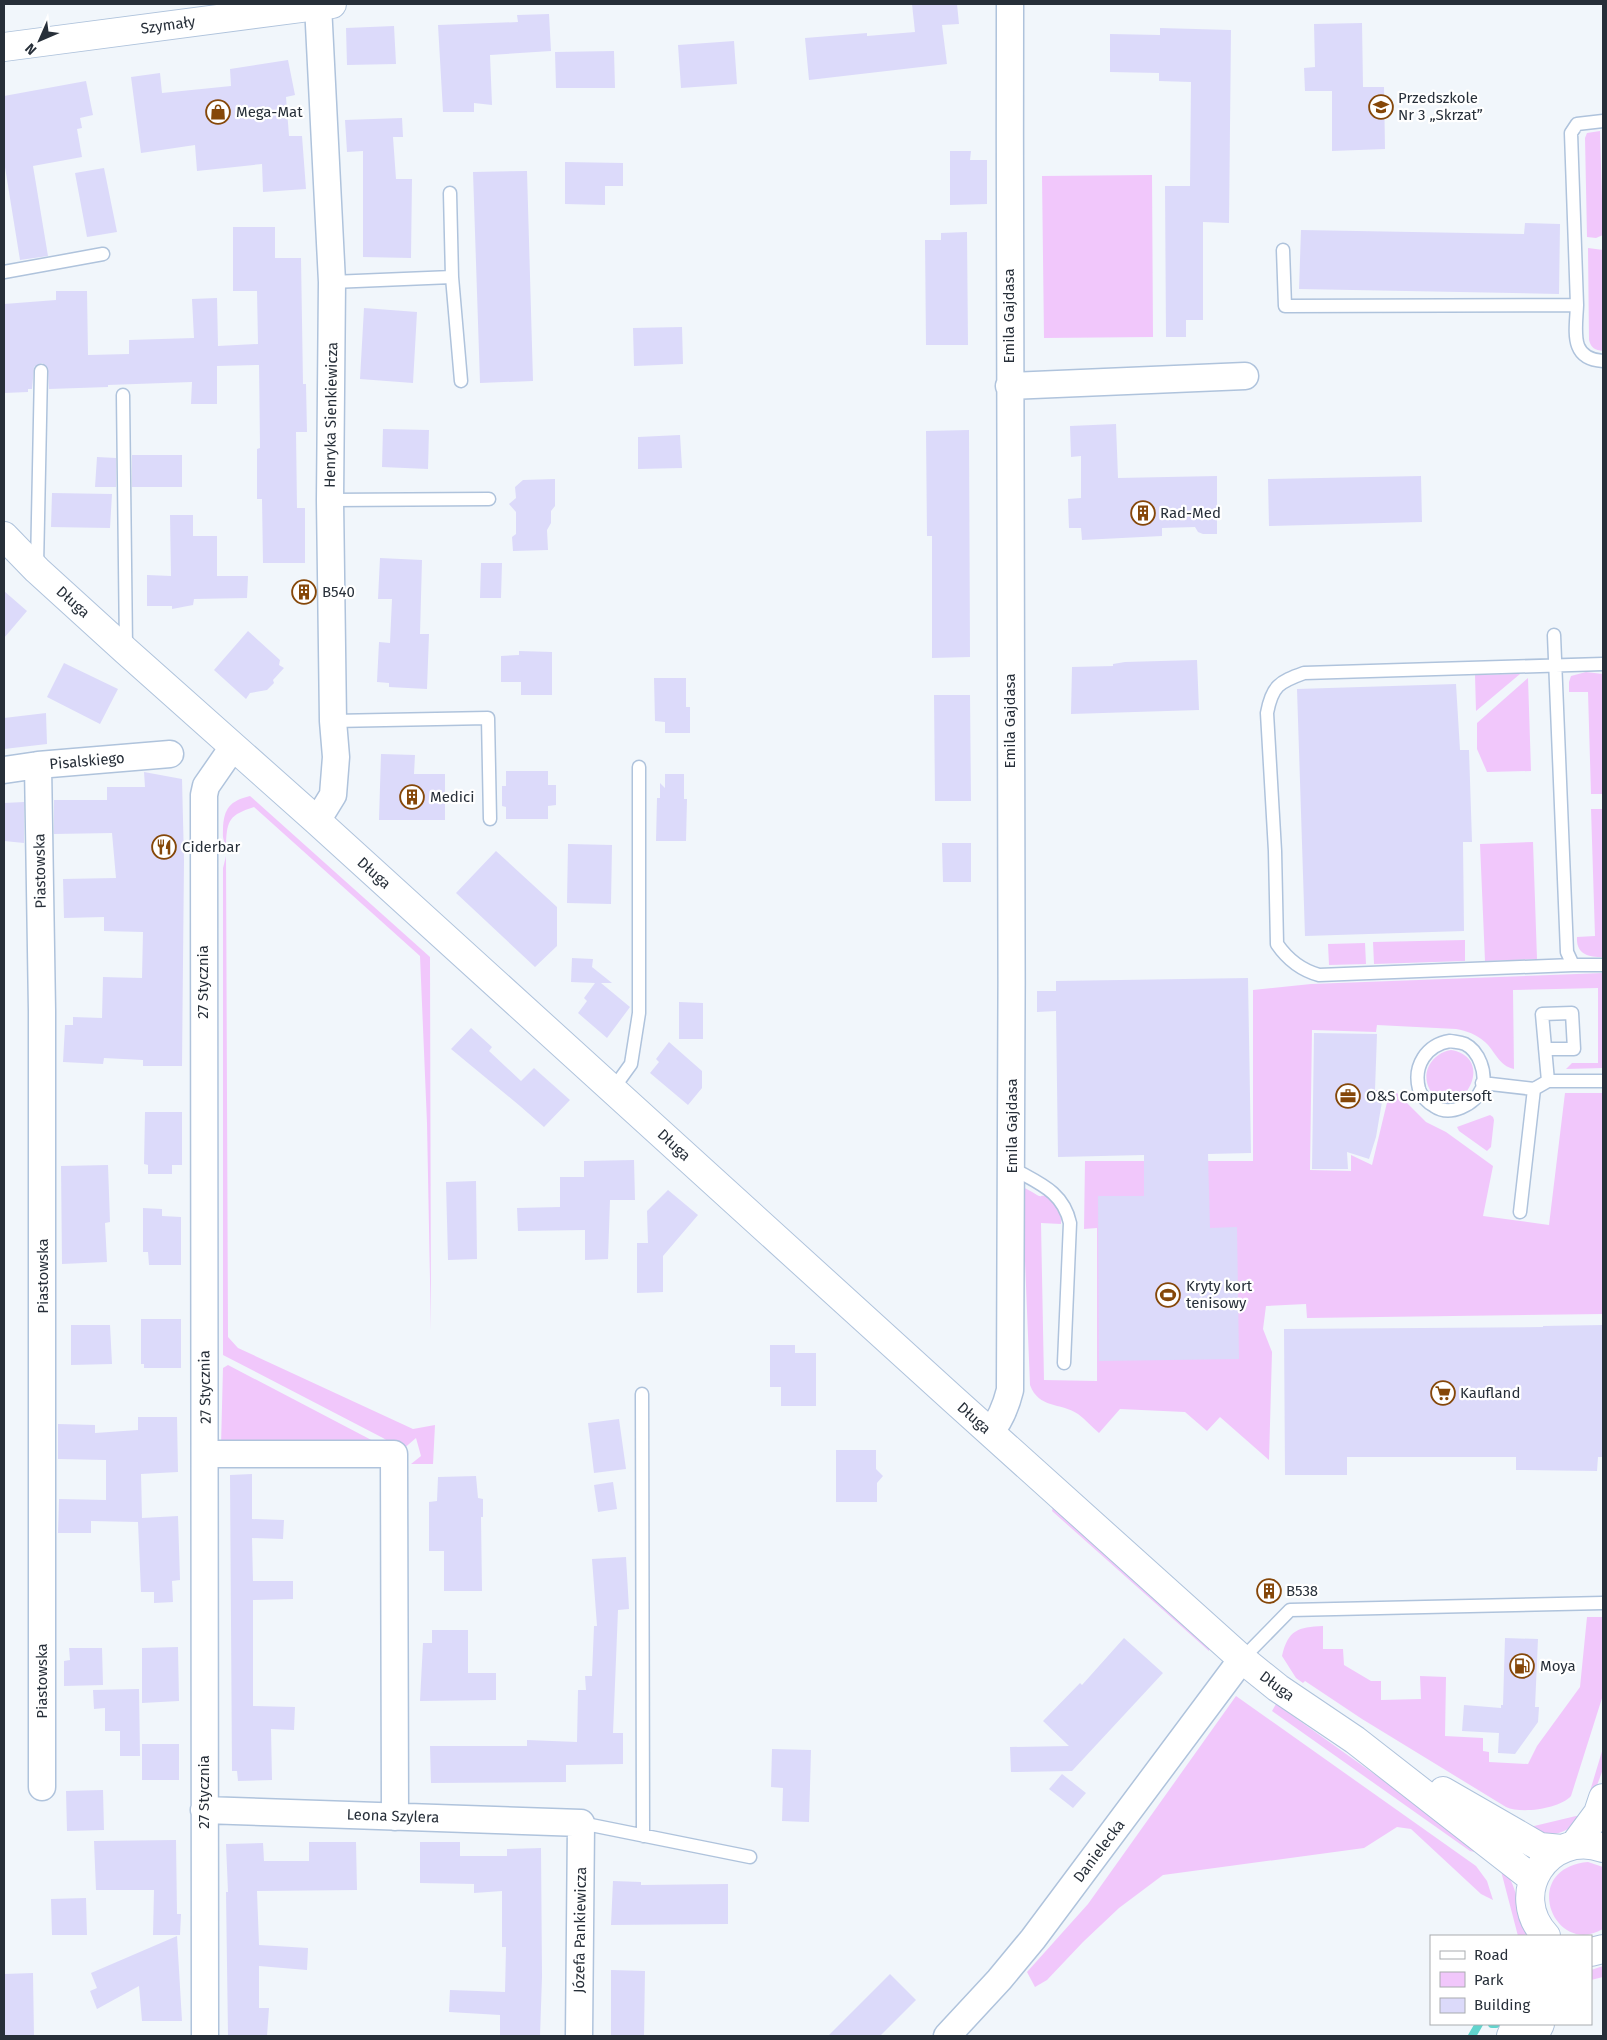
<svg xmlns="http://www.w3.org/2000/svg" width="1607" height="2040" font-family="'Fira Sans',sans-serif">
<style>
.green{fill:#f1c7fb}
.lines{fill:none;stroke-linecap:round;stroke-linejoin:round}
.stream{stroke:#62d4cd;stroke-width:8}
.building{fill:#dcdafa}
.service-casing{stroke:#afc3dc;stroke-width:15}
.minor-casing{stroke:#afc3dc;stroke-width:29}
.tertiary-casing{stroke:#afc3dc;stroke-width:30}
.service{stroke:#fff;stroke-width:12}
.minor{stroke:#fff;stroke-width:26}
.tertiary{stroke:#fff;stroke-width:28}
.labels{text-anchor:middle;stroke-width:4.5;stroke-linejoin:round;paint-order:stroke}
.street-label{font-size:15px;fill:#272f39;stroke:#fff}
.poi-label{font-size:15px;fill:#272f39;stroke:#fff;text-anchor:start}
</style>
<rect width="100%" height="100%" fill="#f1f6fb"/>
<!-- green -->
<path class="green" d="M1600,131L1603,235L1596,238L1587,237L1585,138L1587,133Z
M1152,175L1153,337L1044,338L1042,176Z
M1588,248L1603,250V351C1595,350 1591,348 1589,340Z
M1586,672L1603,674V794H1591L1588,692H1569V682L1571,676Z
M1520,674L1476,711L1475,675Z
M1528,678L1531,771L1487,772L1477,749V723Z
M250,796L430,957L431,1332L427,1123L420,956L254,807C230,815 227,819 226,844C222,839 223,835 223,829C224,808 230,801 250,796Z
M1591,809H1603V957C1588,957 1576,954 1577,937L1595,936Z
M1533,842L1537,959L1485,961L1480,844Z
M226,856L228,1337L238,1348L413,1429L435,1425L433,1464H411L421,1456L416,1438L402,1450L383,1438L223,1355V868Z
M1465,940V961L1374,964L1373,942Z
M1365,943L1366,964L1329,965L1328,944Z
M1603,973V1068L1566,1069L1572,1063H1598V988L1513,990L1514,1069C1499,1066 1495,1051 1485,1042C1476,1034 1467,1031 1456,1029L1377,1025L1376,1032L1312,1030L1310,1170L1351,1171V1155L1372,1165L1390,1090L1397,1093L1426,1122L1446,1132L1493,1166L1483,1216L1549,1225L1565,1093H1603V1314L1307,1318L1306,1304L1266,1306L1263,1329L1272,1352L1269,1460L1220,1417L1207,1431L1185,1412L1120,1409L1099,1433C1092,1427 1085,1419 1078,1414C1060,1402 1039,1409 1030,1385L1022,1187C1028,1189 1032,1192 1037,1195C1043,1198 1039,1195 1045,1196C1057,1199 1062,1214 1061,1224L1041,1223L1044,1380L1097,1381V1228L1084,1229L1085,1161H1253V990L1311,984Z
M1451,1050C1502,1059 1453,1132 1430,1090C1420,1073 1432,1053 1451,1050Z
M1490,1115L1493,1117L1494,1120L1491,1147L1487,1151L1459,1131L1457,1127Z
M228,1365L379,1444L221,1445L223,1368Z
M1053,1507L1209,1647V1651L1052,1511Z
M1587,1617H1603V1695L1571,1796C1559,1809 1521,1814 1506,1807L1362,1719L1305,1681L1303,1683L1296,1678L1282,1656C1288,1630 1298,1627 1323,1626V1649H1343L1344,1665L1371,1681H1381V1700L1421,1699L1420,1676L1446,1677L1445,1736L1483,1738V1751L1489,1752V1762L1528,1764L1537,1746L1580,1687Z
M1236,1696L1476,1866L1487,1881L1493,1900L1481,1894L1411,1829L1397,1827L1364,1848L1163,1875L1119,1908L1083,1942L1047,1980L1035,1987L1027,1972L1088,1904Z
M1276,1704L1450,1828L1479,1853L1470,1851L1272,1711Z
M1603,1748V1769L1591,1802L1587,1801Z
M1576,1816H1583C1566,1834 1552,1840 1530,1827Z
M1588,1862L1603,1867V1929C1553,1958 1519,1868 1588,1862Z
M1504,1870C1520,1890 1517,1912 1527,1936H1518L1501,1871Z
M1603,1966V1977L1591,1980V1970Z"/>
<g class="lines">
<!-- stream -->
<path class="stream" d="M1492,2024H1496
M1472,2036L1479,2024"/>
</g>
<!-- building -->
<path class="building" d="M912,4H957L959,24L942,25L947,64L809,80L805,38L867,33V36L915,32Z
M549,14L551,51L490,55L492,105L474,103V112H443L438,25L518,22L517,15Z
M1362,23L1363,87H1384L1385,149L1332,151V91H1305L1304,68L1315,67L1314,24Z
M394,26L396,64L347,65L346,28Z
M1160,28L1231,30L1229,223L1203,222V320H1186V337H1166L1165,186H1190L1191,82L1159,81V73L1110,72V34L1160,35Z
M734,41L737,84L681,88L678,45Z
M614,51L615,88H556L555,52Z
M288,60L295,95L286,97L289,136H302L306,189L263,192L262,164L197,171L195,145L141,153L131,77L160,73L162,93L231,86L230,69Z
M86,81L93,115L80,118L82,128L77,129L82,157L33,166L48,256L20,260L4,161V96Z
M402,118L403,137H393L396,179H412L411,258L363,257V151L347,152L345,120Z
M950,151H971L970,160H987V204L950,205Z
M565,162L623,163V186H605V205L565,204Z
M104,168L117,232L87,237L75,173Z
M527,171L533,381L480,383L473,172Z
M1525,223L1560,224L1559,294L1299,289L1301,230L1524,234Z
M233,227H275V258H301L303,384H306L307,432H296L297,508H305V563H263L262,499H257V449L260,448L259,365L217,366V404H191L192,382L108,385V387L49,389L48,368L42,363L34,367L32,389H28V392L4,393V304L56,300V291H87L88,355L129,354V340L194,338L192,299L217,298L218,346L258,344L257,291H233Z
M967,232L968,345H926L925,240H941V233Z
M364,308L417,312L413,383L360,379Z
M682,327L683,364L634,366L633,328Z
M1116,424L1118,478L1217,476V534H1203L1198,532L1195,527L1162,528V536L1082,540L1081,528H1069L1068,499L1081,498V456L1071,457L1070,426Z
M383,429L429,430L428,469L382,467Z
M969,430L970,657L932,658V536H927L926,431Z
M680,435L682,468L638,469V437Z
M132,455H182V487H132Z
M97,457L116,458V487H95Z
M1421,476L1422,522L1269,526L1268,479Z
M555,479V506L551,511V523L547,530L548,550L513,551L512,537L516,534V512L509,504L516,498L515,487L523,480Z
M52,493L112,494L110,528L51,527Z
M170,515H193V536H217V576H248L247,598L194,599L193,605L172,609V606H147V575L171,576Z
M380,558L422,560L420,634H429L427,689L389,687V683L377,682L379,642L390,643L392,599H378Z
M481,563H502L501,598H480Z
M4,591L27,611L4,638Z
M248,631L280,660L279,665L284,668L273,680L274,683L267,690L250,693L246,699L214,670Z
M519,651L552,652V695H521V682H501V656L519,655Z
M1197,660L1199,710L1071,714L1072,667L1113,666V664L1125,662Z
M64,663L118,689L100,724L47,697Z
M654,678H686V707H690V733H665V722L655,721Z
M1456,684L1460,750H1469L1472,842H1463L1464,931L1305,936L1297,689Z
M934,695H970L971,801H935Z
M46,713L47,744L4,749V718Z
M381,754L415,755L414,774H445V820H379Z
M506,771H548V785H556V805L548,806V819H506V807L502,806V786H506Z
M144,772L182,779L184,860L182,1066H143V1060L104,1058L103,1064L63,1062L65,1025H73V1017L102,1018L103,977L142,978L143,932L104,931V917L64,918L63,879L116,878L112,833L54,834V800H107V787H145Z
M665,774H684V799H687L686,841H656L657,798H660V783L665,788Z
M24,802V843L4,841V803Z
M942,843H971V882H943Z
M568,844L612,845L611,904L567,903Z
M496,851L557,907V946L535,967L456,893Z
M572,958L593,959L592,967L612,983H601L630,1007L607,1038L578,1013L587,1001L584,998L595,983L571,982Z
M1248,978L1251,1153L1208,1154L1210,1228L1237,1227L1239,1359L1099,1361L1098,1196H1144V1155L1058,1157L1056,1011L1037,1012V991H1056V981Z
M679,1002L703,1003V1039H679Z
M471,1028L492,1047L489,1051L521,1081L534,1068L570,1100L544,1127L520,1106L451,1049Z
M1314,1033L1377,1034L1375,1090H1384L1376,1137L1369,1159L1347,1152L1348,1169H1312Z
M669,1042L702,1071V1088L688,1105L650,1073L659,1062L656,1059Z
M145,1112H182V1165H172V1174H148V1165L144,1164Z
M634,1160L635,1200H610L608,1259L585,1260V1230L518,1231L517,1208L560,1207V1177H584V1161Z
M108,1165L110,1222L105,1223L107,1262L62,1264L61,1166Z
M476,1181L477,1259L448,1260L446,1182Z
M668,1190L698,1215L663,1256V1292L637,1293V1243H648L647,1211Z
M143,1208L162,1209V1216L181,1217V1265H149L148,1252H143Z
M141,1319H181V1368H144V1364H141Z
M71,1325H110L112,1364L71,1365Z
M1603,1325L1602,1457H1598L1597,1471L1516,1470V1457H1347V1475H1285L1284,1329L1543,1327V1326Z
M770,1345H795V1353H816V1406H781V1387H770Z
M138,1417H177L178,1472L141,1474L142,1518L178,1516L180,1580L172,1581L173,1602L154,1603V1592H141L138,1522L91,1521V1533H58L59,1499L106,1500V1460L58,1459V1424L95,1425V1433L138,1430Z
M619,1419L626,1469L594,1473L588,1423Z
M836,1450H876V1469L883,1476L877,1483V1502H836Z
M252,1474V1519L284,1520L283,1539L252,1538L253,1581H293V1599L253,1600V1706L295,1707L294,1730L271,1729L272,1780L238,1781L237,1771H232L230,1475Z
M476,1476L478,1498L483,1499V1517H481L482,1591H444V1551H429V1502L437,1501L438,1477Z
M613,1482L617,1509L598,1512L594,1485Z
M626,1557L629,1609L618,1610L613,1733H623V1764L566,1765V1782L431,1783L430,1746H527V1740L577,1742L578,1690H586L585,1676H592L594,1626H597L592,1559Z
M432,1630H468V1673H496V1700L420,1701L423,1643H432Z
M1124,1638L1163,1673L1072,1771L1011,1772L1010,1747L1069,1746L1043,1721L1080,1683L1082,1685Z
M1505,1638L1538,1639L1535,1707H1539L1538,1722L1515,1754L1498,1753L1499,1733L1462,1731L1464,1705L1501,1708V1705H1503Z
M178,1647L179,1701L142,1703V1648Z
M69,1648H102L103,1685L64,1686V1661L70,1660Z
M139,1689L140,1756H120V1731H105V1708L94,1709L93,1690Z
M142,1744H179V1780H142Z
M772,1749L811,1750L809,1822L782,1821L783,1788L771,1787Z
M1062,1774L1086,1793L1073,1808L1049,1789Z
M103,1790L104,1830L67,1831L66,1791Z
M176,1840L177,1914H181L180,1935H153L154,1890H96L94,1841Z
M309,1842H356L357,1890L257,1891L259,1945L308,1948L307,1970L259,1966V2008H269L267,2036H228L226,1892H228L226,1844L263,1843L264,1861H309Z
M420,1842H460V1856H507V1849L541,1848L542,1977L540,2036H500V2015L449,2012L450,1990L505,1992L506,1947H502V1891L474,1893V1884L420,1883Z
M613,1881L641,1882V1885L728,1884V1924L611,1925Z
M86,1898L87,1935H52L51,1899Z
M177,1936L182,2021H142L139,1986L97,2009L90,1991L97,1988L91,1973Z
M611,1970L645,1971L644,2036H611Z
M33,1973L34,2036H4V1974Z
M890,1974L916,2000L880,2036H828Z"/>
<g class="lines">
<!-- service casing -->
<g class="service-casing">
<path id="service" d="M450,193L452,277L461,381
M1283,250L1285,306L1577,305C1576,331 1569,359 1603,361
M4,272L103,254
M332,282L452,277
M1577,305L1571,133L1577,124L1603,121
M123,395L126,648
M330,500L489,499
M37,567L41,371
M1554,635L1567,952L1573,965H1603
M333,721L488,718L490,819
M1573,965L1319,975C1301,970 1288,960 1277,944L1275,851L1267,713C1272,686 1279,682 1304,673L1603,664
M1450,1041C1455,1042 1460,1042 1465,1044C1479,1051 1487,1073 1482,1088C1475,1105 1450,1117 1434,1106C1428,1103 1421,1096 1419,1089C1413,1066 1426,1045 1450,1041Z
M1545,1049H1574L1572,1013L1542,1014L1548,1081
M1482,1083L1534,1089L1548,1081H1603
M613,1089L631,1064L639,1013V767
M1012,1168C1038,1183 1063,1191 1070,1223L1064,1363
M1520,1212L1534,1089
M642,1394L643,1836
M1242,1659L1290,1610L1603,1603
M581,1823L750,1857"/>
</g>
<!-- minor casing -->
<g class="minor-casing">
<path id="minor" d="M1009,386L1245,376
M38,765L42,1011V1787
M4,770L38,765L170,754
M317,821L333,795L336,757L333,721L330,500L332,282L318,5
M990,1432C1001,1420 1006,1406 1010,1390C1014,928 1009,466 1010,4
M206,1454H394L395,1817
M204,1810L581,1823L579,2036
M205,2036L204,795L206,786L233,747
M947,2036L999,1980L1033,1939L1242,1659"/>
</g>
<!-- tertiary casing -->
<g class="tertiary-casing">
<path id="tertiary" d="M4,47L332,4
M4,536L37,570L126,651L317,821L953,1399L1242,1659L1278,1688L1355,1740L1533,1879
M1443,1791L1540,1847L1562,1849
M1575,1844L1598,1813L1603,1798
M1546,1936C1506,1894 1548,1829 1603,1848
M1591,1952L1603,1949
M1511,2036L1516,2024
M1534,2036L1540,2024"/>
</g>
<!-- service -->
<use href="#service" class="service"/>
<!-- minor -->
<use href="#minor" class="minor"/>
<!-- tertiary -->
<use href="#tertiary" class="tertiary"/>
</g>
<!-- icons -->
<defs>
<g id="school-ring" transform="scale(1.25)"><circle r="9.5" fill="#fff" stroke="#854709" stroke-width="1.5"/><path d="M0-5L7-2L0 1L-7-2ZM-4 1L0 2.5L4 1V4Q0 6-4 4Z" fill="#854709"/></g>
<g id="shop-ring" transform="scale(1.25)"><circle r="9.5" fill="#fff" stroke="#854709" stroke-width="1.5"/><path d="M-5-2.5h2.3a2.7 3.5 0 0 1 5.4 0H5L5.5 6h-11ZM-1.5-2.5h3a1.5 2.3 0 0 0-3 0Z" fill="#854709"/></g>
<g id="building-ring" transform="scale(1.25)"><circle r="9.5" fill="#fff" stroke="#854709" stroke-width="1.5"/><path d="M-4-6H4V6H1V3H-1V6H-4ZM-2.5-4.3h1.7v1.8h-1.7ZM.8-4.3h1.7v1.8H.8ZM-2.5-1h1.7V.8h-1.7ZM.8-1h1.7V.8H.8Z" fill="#854709"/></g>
<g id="restaurant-ring" transform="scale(1.25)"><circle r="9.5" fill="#fff" stroke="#854709" stroke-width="1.5"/><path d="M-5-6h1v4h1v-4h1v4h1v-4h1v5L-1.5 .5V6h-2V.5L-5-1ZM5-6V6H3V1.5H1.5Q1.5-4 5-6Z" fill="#854709"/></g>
<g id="office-ring" transform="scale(1.25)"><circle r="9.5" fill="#fff" stroke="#854709" stroke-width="1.5"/><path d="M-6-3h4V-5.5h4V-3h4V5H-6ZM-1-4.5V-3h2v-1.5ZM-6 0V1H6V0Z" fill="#854709"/></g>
<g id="stadium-ring" transform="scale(1.25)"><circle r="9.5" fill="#fff" stroke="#854709" stroke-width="1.5"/><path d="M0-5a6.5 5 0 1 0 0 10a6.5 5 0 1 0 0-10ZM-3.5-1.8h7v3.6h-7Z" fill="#854709"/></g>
<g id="supermarket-ring" transform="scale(1.25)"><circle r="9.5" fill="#fff" stroke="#854709" stroke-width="1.5"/><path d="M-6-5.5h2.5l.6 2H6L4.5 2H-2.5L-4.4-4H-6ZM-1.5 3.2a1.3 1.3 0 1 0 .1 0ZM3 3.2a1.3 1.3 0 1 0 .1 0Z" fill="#854709"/></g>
<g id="fuel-ring" transform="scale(1.25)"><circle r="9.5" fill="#fff" stroke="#854709" stroke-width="1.5"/><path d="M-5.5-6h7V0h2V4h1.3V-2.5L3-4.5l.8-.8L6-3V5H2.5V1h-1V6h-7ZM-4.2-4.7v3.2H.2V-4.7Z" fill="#854709"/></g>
</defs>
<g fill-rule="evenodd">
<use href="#school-ring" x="1381" y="107"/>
<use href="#shop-ring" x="218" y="112"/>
<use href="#building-ring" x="1143" y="513"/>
<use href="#building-ring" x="304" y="592"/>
<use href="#building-ring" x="412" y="797"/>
<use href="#restaurant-ring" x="164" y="847"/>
<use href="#office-ring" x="1348" y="1096"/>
<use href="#stadium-ring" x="1168" y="1295"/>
<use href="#supermarket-ring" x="1443" y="1393"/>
<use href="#building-ring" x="1269" y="1591"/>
<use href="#fuel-ring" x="1522" y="1666"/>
</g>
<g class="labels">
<!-- street labels -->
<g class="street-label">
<text transform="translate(168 25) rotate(-8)" y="5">Szymały</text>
<text transform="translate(1009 316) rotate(-90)" y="5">Emila Gajdasa</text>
<text transform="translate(331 415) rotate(-89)" y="5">Henryka Sienkiewicza</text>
<text transform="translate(73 602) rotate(42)" y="5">Długa</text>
<text transform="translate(1010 721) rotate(-90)" y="5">Emila Gajdasa</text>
<text transform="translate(87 761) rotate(-5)" y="5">Pisalskiego</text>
<text transform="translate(40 871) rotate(-91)" y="5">Piastowska</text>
<text transform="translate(374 873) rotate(42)" y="5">Długa</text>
<text transform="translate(203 982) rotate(-90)" y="5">27 Stycznia</text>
<text transform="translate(1012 1126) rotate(-90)" y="5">Emila Gajdasa</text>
<text transform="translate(674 1145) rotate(43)" y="5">Długa</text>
<text transform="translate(43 1276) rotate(-90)" y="5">Piastowska</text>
<text transform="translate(205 1387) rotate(-91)" y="5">27 Stycznia</text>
<text transform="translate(974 1418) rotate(42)" y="5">Długa</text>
<text transform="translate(42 1681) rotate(-90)" y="5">Piastowska</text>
<text transform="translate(1277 1686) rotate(37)" y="5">Długa</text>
<text transform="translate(204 1792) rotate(-90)" y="5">27 Stycznia</text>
<text transform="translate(393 1816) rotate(2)" y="5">Leona Szylera</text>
<text transform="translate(1099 1851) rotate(-53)" y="5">Danielecka</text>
<text transform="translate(580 1930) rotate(-89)" y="5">Józefa Pankiewicza</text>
</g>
<!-- poi labels -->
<g class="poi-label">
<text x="1398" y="103">Przedszkole<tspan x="1398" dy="17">Nr 3 „Skrzat”</tspan></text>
<text x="236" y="117">Mega-Mat</text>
<text x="1160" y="518">Rad-Med</text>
<text x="322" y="597">B540</text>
<text x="430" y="802">Medici</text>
<text x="182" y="852">Ciderbar</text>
<text x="1366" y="1101">O&amp;S Computersoft</text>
<text x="1186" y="1291">Kryty kort<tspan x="1186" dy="17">tenisowy</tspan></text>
<text x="1460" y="1398">Kaufland</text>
<text x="1286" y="1596">B538</text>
<text x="1540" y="1671">Moya</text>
</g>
</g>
<!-- border -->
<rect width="1607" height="2040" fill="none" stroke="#272f39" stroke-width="10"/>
<!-- legend -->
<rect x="1430" y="1935" width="162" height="90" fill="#ffffff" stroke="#a9acb0"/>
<rect x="1440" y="1951" width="25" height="8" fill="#ffffff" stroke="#a9acb0"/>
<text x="1474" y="1960" font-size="15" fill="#272f39">Road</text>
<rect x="1440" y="1972" width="25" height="15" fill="#f1c7fb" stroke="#a9acb0"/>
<text x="1474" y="1985" font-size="15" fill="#272f39">Park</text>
<rect x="1440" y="1998" width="25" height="15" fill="#dcdafa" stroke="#a9acb0"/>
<text x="1474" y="2010" font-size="15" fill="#272f39">Building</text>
<!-- north arrow -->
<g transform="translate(40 40) rotate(225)" stroke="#ffffff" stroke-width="4" paint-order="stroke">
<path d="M0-4L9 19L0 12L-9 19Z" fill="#272f39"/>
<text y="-8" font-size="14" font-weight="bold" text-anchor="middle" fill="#272f39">N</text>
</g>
</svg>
